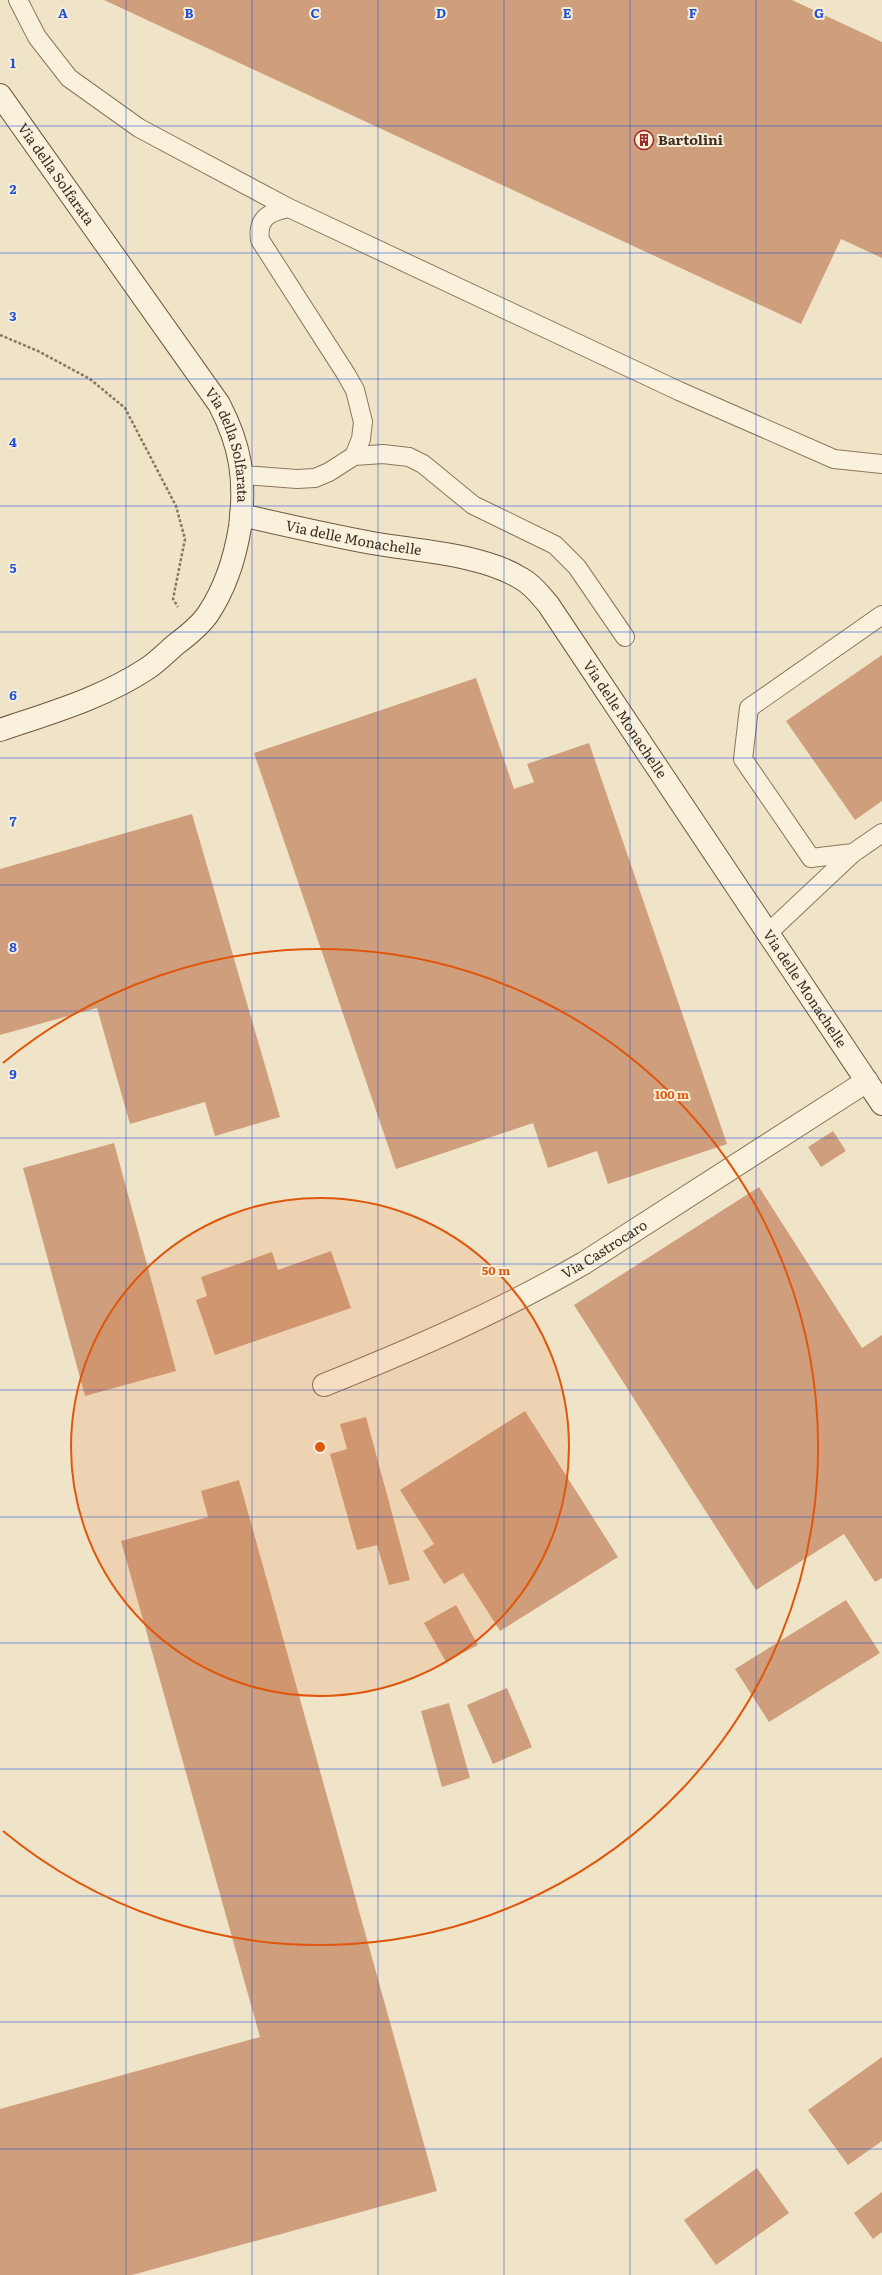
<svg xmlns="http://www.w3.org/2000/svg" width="882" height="2275" font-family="Literata,serif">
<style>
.building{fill:#cf9f7d}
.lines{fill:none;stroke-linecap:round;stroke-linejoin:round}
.lane-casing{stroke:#8d765c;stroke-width:20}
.street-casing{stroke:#8d765c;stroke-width:24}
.secondary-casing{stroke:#6f573f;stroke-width:24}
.path{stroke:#8d765c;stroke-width:2.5;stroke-dasharray:3 2;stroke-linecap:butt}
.lane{stroke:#faf1dc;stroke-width:18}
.street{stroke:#faf1dc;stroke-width:22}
.secondary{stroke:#faf1dc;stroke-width:22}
.grid{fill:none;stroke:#1d4ed8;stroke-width:1;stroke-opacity:0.55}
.ring{fill:none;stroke:#df570d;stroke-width:2}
.labels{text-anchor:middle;stroke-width:4;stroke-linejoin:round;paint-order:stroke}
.poi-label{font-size:14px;font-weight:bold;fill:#3d2e20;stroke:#f7eed8;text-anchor:start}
.street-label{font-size:14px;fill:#3d2e20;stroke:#f7eed8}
.grid-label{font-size:13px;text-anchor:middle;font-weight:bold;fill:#1d4ed8;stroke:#f7eed8;stroke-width:4;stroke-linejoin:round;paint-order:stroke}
.centre{fill:#df570d;stroke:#f7eed8;stroke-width:2}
.ring-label{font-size:12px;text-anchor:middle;font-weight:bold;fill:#df570d;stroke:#f7eed8;stroke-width:4;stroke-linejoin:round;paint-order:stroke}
</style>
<rect width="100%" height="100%" fill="#f0e4c8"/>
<!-- building -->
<path class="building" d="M104,0H792L882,42V258L841,239L801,324Z
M882,655V801L855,820L786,721Z
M476,678L514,789L534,782L527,764L589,743L727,1144L608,1184L597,1151L548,1168L533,1123L396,1169L254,753Z
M192,814L280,1117L215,1136L205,1102L130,1124L97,1008L0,1035V869Z
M833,1131L846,1151L821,1167L808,1147Z
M114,1143L176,1371L85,1396L23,1168Z
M759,1187L862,1348L882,1335V1578L875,1582L844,1534L756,1590L574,1305Z
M331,1251L351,1308L215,1355L196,1300L207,1296L201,1277L272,1252L278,1270Z
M525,1411L618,1557L500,1631L463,1573L444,1584L423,1551L434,1544L400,1490Z
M366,1417L410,1580L389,1585L377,1545L357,1550L330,1454L347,1449L340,1424Z
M239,1480L437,2191L132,2275H0V2109L260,2037L121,1541L208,1517L201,1491Z
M846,1600L880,1653L769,1722L735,1669Z
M456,1605L478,1645L446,1662L424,1623Z
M507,1688L532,1747L493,1764L467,1705Z
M449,1703L470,1778L442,1787L421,1711Z
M882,2057V2141L848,2165L808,2110Z
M757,2168L789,2213L716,2265L684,2220Z
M882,2192V2232L873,2239L854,2213Z"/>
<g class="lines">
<!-- lane casing -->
<g class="lane-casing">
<path id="lane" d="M18,0L37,37L69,78L139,128L289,208L679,391L834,459L882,464
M354,456L383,454L409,457L423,464L473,505L555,545L577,567L625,637
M243,475L297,479L315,478L329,472L354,456L361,439L363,422L355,390L346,374L260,240C257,218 269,212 289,208
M882,615L749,708L743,759L811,858L853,853L882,833
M768,933L853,853"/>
</g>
<!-- street casing -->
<g class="street-casing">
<g id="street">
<path id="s1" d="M324,1385C414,1349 501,1311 584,1263L867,1081"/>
</g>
</g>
<!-- secondary casing -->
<g class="secondary-casing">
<g id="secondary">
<path id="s2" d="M0,95L219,404C241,446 246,480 240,527C235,558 226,587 208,614C200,626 187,636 175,645C166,653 157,662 148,668C103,698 50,713 0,730"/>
<path id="s3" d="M241,515C285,525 328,535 372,543C417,551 483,554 522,579C533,585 540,595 548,604L882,1104"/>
</g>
</g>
<!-- path -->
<path class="path" d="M0,335L38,351L90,379L125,408L176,506L185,539L173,599L178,607"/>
<!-- lane -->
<use href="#lane" class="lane"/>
<!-- street -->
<use href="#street" class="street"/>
<!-- secondary -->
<use href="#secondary" class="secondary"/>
</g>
<!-- grid -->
<path class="grid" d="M126,0V2275M252,0V2275M378,0V2275M504,0V2275M630,0V2275M756,0V2275M0,126H882M0,253H882M0,379H882M0,506H882M0,632H882M0,758H882M0,885H882M0,1011H882M0,1138H882M0,1264H882M0,1390H882M0,1517H882M0,1643H882M0,1769H882M0,1896H882M0,2022H882M0,2149H882"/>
<!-- distance rings -->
<circle cx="320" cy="1447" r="249" fill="#df570d" fill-opacity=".12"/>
<g class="ring">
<circle cx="320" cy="1447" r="249"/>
<path d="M3 1063A498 498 0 1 1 3 1831"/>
</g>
<!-- icons -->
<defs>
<g id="building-ring" transform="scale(1)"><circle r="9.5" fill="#f7eed8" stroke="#9e2a2b" stroke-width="1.5"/><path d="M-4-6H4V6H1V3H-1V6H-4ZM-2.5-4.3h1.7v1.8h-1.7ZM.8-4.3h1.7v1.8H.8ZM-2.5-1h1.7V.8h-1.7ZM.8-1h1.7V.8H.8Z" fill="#9e2a2b"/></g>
</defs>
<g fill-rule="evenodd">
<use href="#building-ring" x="644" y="140"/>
</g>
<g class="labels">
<!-- poi labels -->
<g class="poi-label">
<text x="658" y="145">Bartolini</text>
</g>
<!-- street labels -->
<g class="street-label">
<text dy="5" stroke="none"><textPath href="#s2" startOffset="97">Via della Solfarata</textPath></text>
<text dy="5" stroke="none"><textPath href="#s2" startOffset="421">Via della Solfarata</textPath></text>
<text dy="5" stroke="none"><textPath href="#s3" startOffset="115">Via delle Monachelle</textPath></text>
<text dy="5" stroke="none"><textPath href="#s3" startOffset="464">Via delle Monachelle</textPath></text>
<text dy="5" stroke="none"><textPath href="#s3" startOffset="788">Via delle Monachelle</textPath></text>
<text dy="5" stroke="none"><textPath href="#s1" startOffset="312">Via Castrocaro</textPath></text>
</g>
</g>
<g class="grid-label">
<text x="63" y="18">A</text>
<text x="189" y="18">B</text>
<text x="315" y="18">C</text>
<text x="441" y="18">D</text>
<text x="567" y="18">E</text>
<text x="693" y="18">F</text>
<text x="819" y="18">G</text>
<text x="13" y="68">1</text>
<text x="13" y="194">2</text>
<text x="13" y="321">3</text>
<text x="13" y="447">4</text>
<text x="13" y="573">5</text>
<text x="13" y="700">6</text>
<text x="13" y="826">7</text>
<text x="13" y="952">8</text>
<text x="13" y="1079">9</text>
</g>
<circle cx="320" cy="1447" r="6" class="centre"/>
<g class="ring-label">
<text x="672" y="1099">100 m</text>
<text x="496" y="1275">50 m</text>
</g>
</svg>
